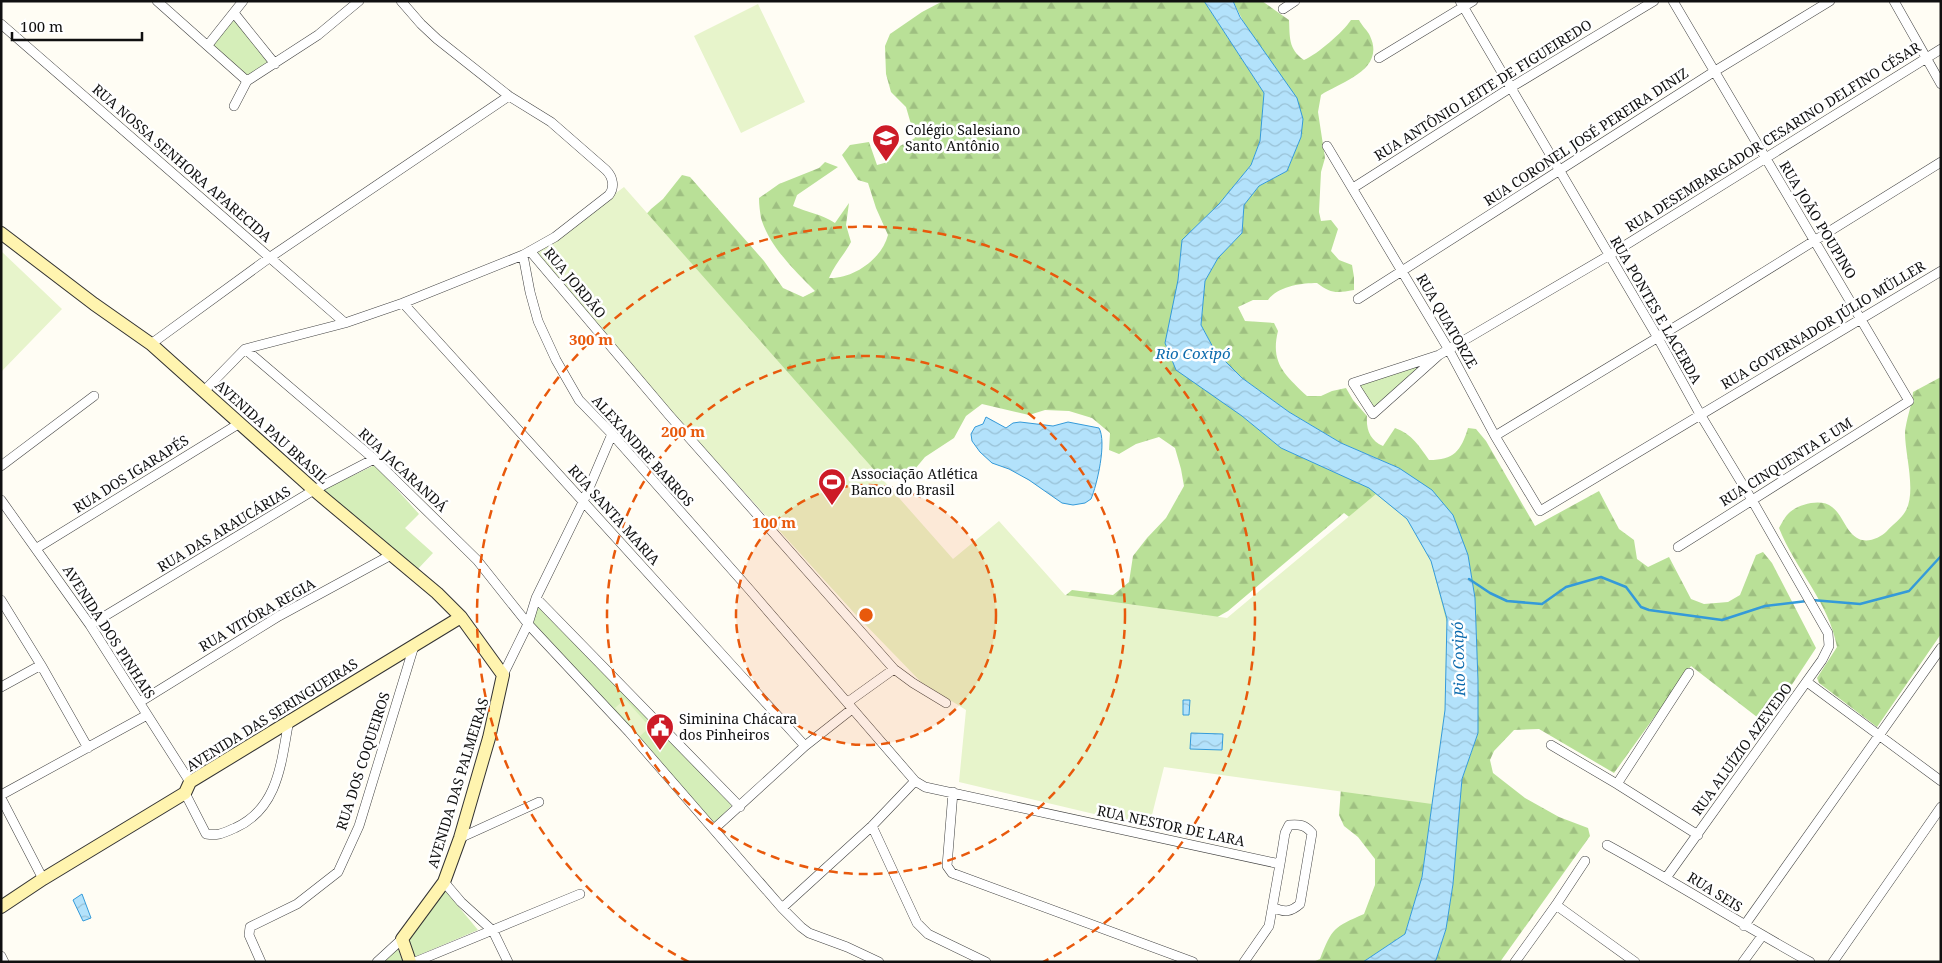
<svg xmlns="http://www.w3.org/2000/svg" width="1942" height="963" font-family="'Noto Serif',serif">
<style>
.forest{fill:url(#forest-firs)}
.park{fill:#d5eeb9}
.pitch{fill:#e7f4cb}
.water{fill:url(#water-waves);stroke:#349ad9}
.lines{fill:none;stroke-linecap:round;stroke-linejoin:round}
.stream{stroke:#349ad9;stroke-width:2.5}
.street-casing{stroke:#434343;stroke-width:10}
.secondary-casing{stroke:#323232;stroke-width:14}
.street{stroke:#fff;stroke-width:9}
.secondary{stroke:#fff4af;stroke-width:12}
.ring{fill:none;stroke:#e8590c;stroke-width:2.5;stroke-dasharray:9 6}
.labels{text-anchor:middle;stroke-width:5;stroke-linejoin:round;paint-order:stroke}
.street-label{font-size:14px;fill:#101010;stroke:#fff}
.poi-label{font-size:14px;fill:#101010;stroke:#fff;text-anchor:start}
.water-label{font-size:15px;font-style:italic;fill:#0d6bae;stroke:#fff}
.centre{fill:#e8590c;stroke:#fff;stroke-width:2.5}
.ring-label{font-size:15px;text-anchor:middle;font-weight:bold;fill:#e8590c;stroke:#fff;stroke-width:5;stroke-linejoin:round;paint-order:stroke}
</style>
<defs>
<pattern id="forest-firs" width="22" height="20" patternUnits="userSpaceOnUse" patternTransform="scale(1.25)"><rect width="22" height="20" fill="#b9e097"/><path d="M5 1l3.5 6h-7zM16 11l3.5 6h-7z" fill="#9ebf81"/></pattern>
<pattern id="water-waves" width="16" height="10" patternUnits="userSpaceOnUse" patternTransform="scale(1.25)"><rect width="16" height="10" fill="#b3e2fb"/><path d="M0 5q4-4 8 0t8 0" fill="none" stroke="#99c1d6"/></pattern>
</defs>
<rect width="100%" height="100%" fill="#fffdf4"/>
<!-- forest -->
<path class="forest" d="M943,1H1204L1264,93L1260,141L1251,165L1219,204L1182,240L1178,280L1242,416L1281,448L1370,488L1407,519L1431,561L1447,619L1432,804L1422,877L1405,934L1363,962H1313L1320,959C1332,928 1334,927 1364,914L1375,885V859L1358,837L1344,826L1339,815L1361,526L1344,513L1228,611L1198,628L1042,615L1072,590L1113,595L1129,582L1133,556L1147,538L1166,518L1184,486L1181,469L1175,448L1159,437L1136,444L1119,454L1109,450L1110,433L1092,418L1069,411L1045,410L1029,415L982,404L966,416L954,438L925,457L910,475L893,480L868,483L640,221L651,209L663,199L682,175L690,177L764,261L783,288L803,297L815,291C795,271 769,246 761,218C760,212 759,205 759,198L779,184L819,168L825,162L838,167L797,195L793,206C806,212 822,214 835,223L849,203L846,225L851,242C844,255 835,264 829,278C853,279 882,259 888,235L876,208L868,183L858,180L842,155L850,145L869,142L877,165L888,162L900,146L915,138L906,107L891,92L886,74L885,46L890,34L922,12Z
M1233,1H1262L1289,20C1290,37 1288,49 1304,60C1318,54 1343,32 1351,20H1359C1362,26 1368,31 1370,36C1386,70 1341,82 1321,95L1318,112L1325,158L1321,172L1319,212L1321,221L1331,220L1338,229L1331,251L1339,260L1352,265L1354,277V290C1337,293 1331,294 1317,283C1302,283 1278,286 1268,300H1253L1238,307L1245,321L1274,323L1278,331C1270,363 1285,375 1307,396H1321L1332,391L1346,388L1353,400L1367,416C1366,430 1370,440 1383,446L1395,428C1412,434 1419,446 1429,460C1454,460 1461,451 1468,428L1476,429L1486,441L1535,526L1599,491L1619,529L1634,540L1637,559L1648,567L1669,557L1691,599L1704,604L1728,602L1740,595L1756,555L1763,552L1772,563L1816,648L1766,724L1691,666L1614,773L1539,729L1514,730L1494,751L1490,760L1493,773L1525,798L1559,817L1588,828L1590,836L1500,962H1433L1436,960L1446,929L1453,884L1462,779L1478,733V681L1475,598L1468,555L1399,468L1341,443L1289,412L1242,378L1215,351L1201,325L1205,281L1218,258L1242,233L1244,205L1259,186L1287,171L1301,137Z
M1941,377V634L1877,727L1819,683L1817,678L1837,647C1829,602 1795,569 1779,528C1782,523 1785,516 1790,512C1799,504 1822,498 1832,507C1843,515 1846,533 1859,539C1868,543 1880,538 1887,531C1892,525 1901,519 1905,512C1917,493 1905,455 1905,433C1906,419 1912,406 1913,392Z"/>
<!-- park -->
<path class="park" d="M234,16L272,62L247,78L212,44Z
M1432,359L1373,412L1355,384Z
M375,465L419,514L405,528L433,553L417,570L323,490Z
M537,605L732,805L714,824L532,623Z
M443,888L478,930L412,958L405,940Z
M397,947L403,962H380Z"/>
<!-- pitch -->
<path class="pitch" d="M758,4L805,102L741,133L694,36Z
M624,187L953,559L999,521L1065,595L1227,618L1376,494L1407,519L1431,561L1447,623L1445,710L1432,804L1164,767L1149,827L959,782L966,710L921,682L857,616L646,384L536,253Z
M1,251L62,309L1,372Z
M625,699L650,727L640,736L615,708Z"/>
<!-- water -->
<path class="water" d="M1204,1H1233L1240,17L1297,98L1303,119L1301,137L1287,171L1259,186L1244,205L1242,233L1218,258L1205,281L1201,325L1215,351L1242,378L1289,412L1341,443L1399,468L1432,490L1453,515L1468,555L1475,598L1478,681V733L1462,779L1453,884L1446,929L1436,960L1433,962H1363L1405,934L1422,877L1445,710L1447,619L1431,561L1407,519L1369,488L1281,448L1242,416L1176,370L1165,343L1178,280L1182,240L1219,204L1251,165L1260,141L1264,93Z
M986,417L1006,428L1013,423L1020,422L1053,426L1068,422L1099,428C1107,442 1097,485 1091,499L1085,503L1073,505L1062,503L1029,480L1009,469L992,463L980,452L972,441L971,434L975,427L983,424Z
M1183,700H1190L1189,715H1183Z
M1191,733L1223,734L1222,750L1190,749Z
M82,894L91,918L83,921L73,900Z"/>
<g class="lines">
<!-- stream -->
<path class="stream" d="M1469,579L1490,593L1507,601L1542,604L1566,587L1601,577L1626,587L1641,607L1649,610L1722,620L1765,606L1807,601
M1812,600L1860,604L1909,591L1941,556"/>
<!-- street casing -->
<g class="street-casing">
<path id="street" d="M157,1L247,81
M401,1L421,24L437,39L509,96L551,122L606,170C613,177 615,187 609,195L555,237L523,255L530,292L538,321L556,360L579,400L612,434L749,589L915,781L925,787L1280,864L1269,926L1244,962
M1460,1L1658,338L1700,414L1752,500L1828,633L1829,646L1822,660L1666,878
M1673,1L1909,401L1678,547
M1894,1L1941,84
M1283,9L1295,1
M234,13L275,64
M1,24L345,323
M208,45L243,1
M1379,58L1473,1
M234,106L247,81L318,35L359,1
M1327,146L1449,350L1495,436L1540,511L1941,271
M1353,188L1510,88L1654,1
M530,251L669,415L894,669L913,683L946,703
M1358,299L1715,71L1830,1
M403,303L805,746
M151,344L269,258L509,96
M245,349L374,459L477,560L528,624L629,732L782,908L801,927L809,933L847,947L879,962
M1439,355L1373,414L1353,383L1439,355L1608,256L1941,49
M204,391L245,349L345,323L403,303L523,255
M1495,436L1698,313L1941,162
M1,466L94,396
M1,500L90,625L190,782
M37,548L240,423
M536,598L740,807
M1,600L41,665L88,748
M90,625L314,490L374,459
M503,675L528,624L536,598L583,502L612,434
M1807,682L1941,781
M1,687L41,665
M140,702L279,616L391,555
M848,702L894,669
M1551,745L1617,784L1698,835
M1617,784L1689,673
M953,792L947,866L952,873L1193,962
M185,793L206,834C219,836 223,833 235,828C279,808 281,762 289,720
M1,795L147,715
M1,798L43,879
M872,826L917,923L928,934L986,962
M714,829L805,746L852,709
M460,838L539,802
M1607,845C1675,882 1741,924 1810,962
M444,882L461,902L493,931L508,962
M1556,905L1635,962
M1273,907C1284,913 1291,912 1300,904L1312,833C1305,825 1300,824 1289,825L1285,833L1280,864
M782,908L872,826L915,781
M1744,926L1941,648
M1,956L4,962
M261,962L249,935L250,927L297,904L338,872L359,826L414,646
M377,962L402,939
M415,962L580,894
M1515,962L1556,905L1585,861
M1743,962L1762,936
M1833,962L1941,807"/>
</g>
<!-- secondary casing -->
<g class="secondary-casing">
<path id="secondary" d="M1,233L94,304L151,344L314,490L437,593L461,617L503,675L489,738L460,838L444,882L402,939L410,962
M1,907L43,879L185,793L190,782L461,617"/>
</g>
<!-- street -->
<use href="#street" class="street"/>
<!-- secondary -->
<use href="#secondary" class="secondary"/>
</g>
<!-- distance rings -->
<circle cx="866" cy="615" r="130" fill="#e8590c" fill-opacity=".12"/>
<g class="ring">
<circle cx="866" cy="615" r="130"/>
<circle cx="866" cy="615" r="259"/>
<path d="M689 962A389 389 0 1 1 1043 962"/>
</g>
<!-- icons -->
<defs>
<g id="school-pin" transform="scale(1.4375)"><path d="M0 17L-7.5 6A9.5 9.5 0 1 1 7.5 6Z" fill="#cd1b27" stroke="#fff"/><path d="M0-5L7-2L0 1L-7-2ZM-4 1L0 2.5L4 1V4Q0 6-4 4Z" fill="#fff"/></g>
<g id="stadium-pin" transform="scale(1.4375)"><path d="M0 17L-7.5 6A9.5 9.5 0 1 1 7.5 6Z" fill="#cd1b27" stroke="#fff"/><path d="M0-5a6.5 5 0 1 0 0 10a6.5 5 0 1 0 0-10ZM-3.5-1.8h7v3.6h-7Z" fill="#fff"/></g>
<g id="civic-pin" transform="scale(1.4375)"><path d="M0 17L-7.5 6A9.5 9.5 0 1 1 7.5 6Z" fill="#cd1b27" stroke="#fff"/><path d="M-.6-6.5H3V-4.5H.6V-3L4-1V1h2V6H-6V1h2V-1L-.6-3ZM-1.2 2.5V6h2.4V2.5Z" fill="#fff"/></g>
</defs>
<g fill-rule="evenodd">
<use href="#school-pin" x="886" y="138"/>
<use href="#stadium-pin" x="832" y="482"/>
<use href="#civic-pin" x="660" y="727"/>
</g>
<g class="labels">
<!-- street labels -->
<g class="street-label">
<text transform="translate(1483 90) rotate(-32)" y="5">RUA ANTÔNIO LEITE DE FIGUEIREDO</text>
<text transform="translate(1586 137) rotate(-33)" y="5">RUA CORONEL JOSÉ PEREIRA DINIZ</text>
<text transform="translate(1773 137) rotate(-32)" y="5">RUA DESEMBARGADOR CESARINO DELFINO CÉSAR</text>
<text transform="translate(182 163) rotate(41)" y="5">RUA NOSSA SENHORA APARECIDA</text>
<text transform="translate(1818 220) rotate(59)" y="5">RUA JOÃO POUPINO</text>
<text transform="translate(575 283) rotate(50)" y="5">RUA JORDÃO</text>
<text transform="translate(1656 310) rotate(60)" y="5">RUA PONTES E LACERDA</text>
<text transform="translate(1447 321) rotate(60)" y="5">RUA QUATORZE</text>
<text transform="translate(1823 325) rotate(-31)" y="5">RUA GOVERNADOR JÚLIO MÜLLER</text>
<text transform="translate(272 432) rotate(42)" y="5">AVENIDA PAU BRASIL</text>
<text transform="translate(643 451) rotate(48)" y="5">ALEXANDRE BARROS</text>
<text transform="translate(1786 462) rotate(-32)" y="5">RUA CINQUENTA E UM</text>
<text transform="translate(403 470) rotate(43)" y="5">RUA JACARANDÁ</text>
<text transform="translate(131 474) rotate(-32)" y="5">RUA DOS IGARAPÉS</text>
<text transform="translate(614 515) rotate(48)" y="5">RUA SANTA MARIA</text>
<text transform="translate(224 529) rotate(-31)" y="5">RUA DAS ARAUCÁRIAS</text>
<text transform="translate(257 615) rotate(-30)" y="5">RUA VITÓRA REGIA</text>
<text transform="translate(109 632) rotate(57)" y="5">AVENIDA DOS PINHAIS</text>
<text transform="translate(272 715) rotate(-32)" y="5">AVENIDA DAS SERINGUEIRAS</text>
<text transform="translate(1742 749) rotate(-54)" y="5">RUA ALUÍZIO AZEVEDO</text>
<text transform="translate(363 761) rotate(-72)" y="5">RUA DOS COQUEIROS</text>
<text transform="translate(458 783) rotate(-73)" y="5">AVENIDA DAS PALMEIRAS</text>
<text transform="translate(1171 826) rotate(12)" y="5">RUA NESTOR DE LARA</text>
<text transform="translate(1715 892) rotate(32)" y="5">RUA SEIS</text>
</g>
<!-- poi labels -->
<g class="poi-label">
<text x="905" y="135">Colégio Salesiano<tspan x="905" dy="16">Santo Antônio</tspan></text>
<text x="851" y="479">Associação Atlética<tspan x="851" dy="16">Banco do Brasil</tspan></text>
<text x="679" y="724">Siminina Chácara<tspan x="679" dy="16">dos Pinheiros</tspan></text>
</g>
<!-- water labels -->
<g class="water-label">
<text x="1193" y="359">Rio Coxipó</text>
<text transform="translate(1459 659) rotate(-92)" y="5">Rio Coxipó</text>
</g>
</g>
<circle cx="866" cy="615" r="8" class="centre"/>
<g class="ring-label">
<text x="591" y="345">300 m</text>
<text x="683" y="437">200 m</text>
<text x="774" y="528">100 m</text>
</g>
<!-- border -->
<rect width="1942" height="963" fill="none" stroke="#101010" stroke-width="5"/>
<!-- scale -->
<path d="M12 32v8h130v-8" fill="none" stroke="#101010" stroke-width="2.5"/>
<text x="20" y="32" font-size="15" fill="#101010" stroke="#ffffff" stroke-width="4" paint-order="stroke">100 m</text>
</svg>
